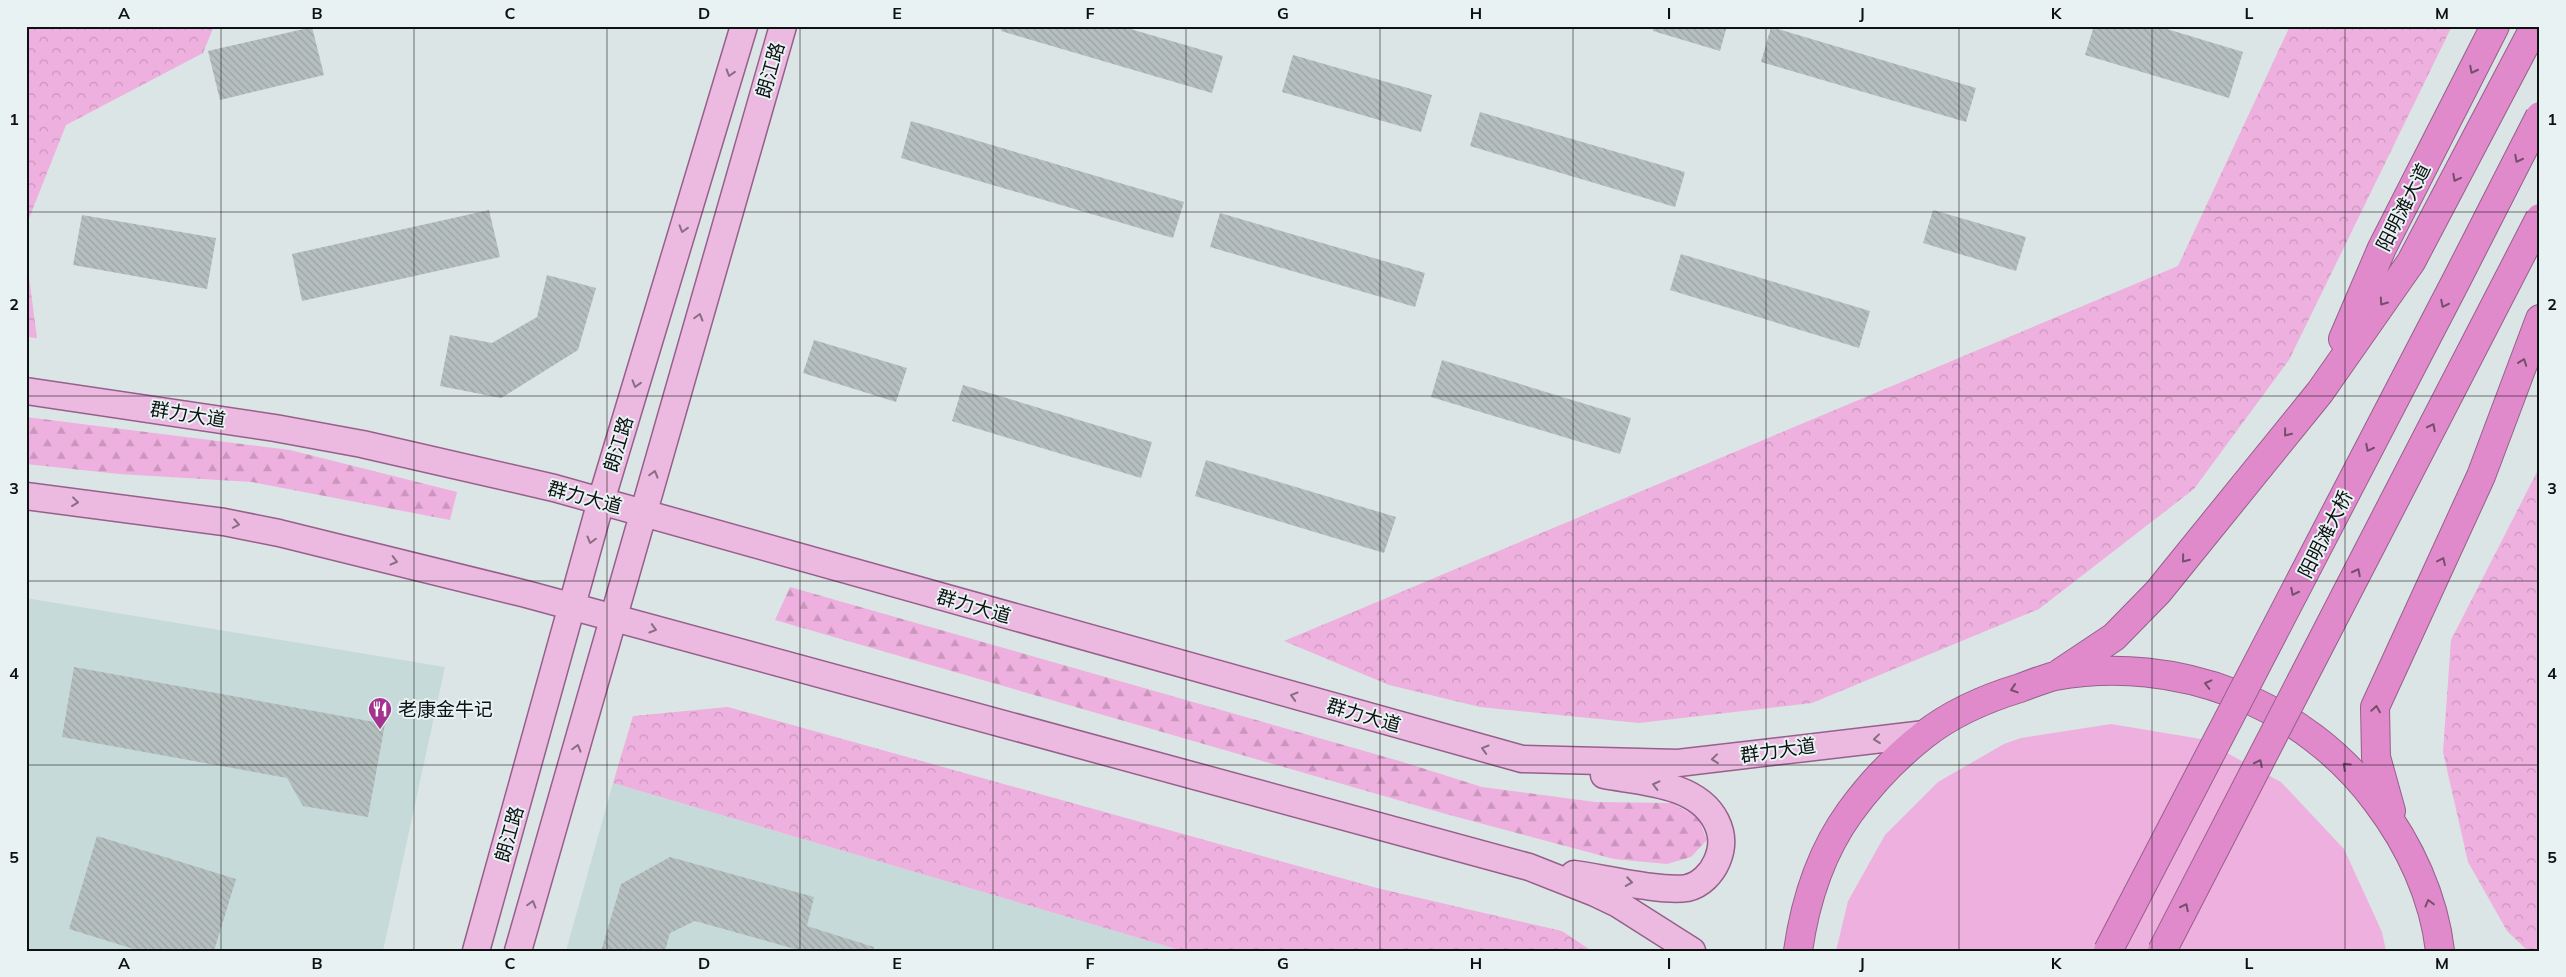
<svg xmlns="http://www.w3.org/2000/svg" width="2566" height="977" font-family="Mulish,'Noto Sans SC',sans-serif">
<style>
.built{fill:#c7dada}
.green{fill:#eeb0de}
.forest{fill:url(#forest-firs)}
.park{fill:url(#park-crowns)}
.building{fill:url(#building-back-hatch)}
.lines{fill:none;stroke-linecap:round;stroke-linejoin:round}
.major-casing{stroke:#96608b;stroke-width:29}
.highway-casing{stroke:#96608b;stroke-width:30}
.major{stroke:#ecb9e0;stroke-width:26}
.highway{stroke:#e08acc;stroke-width:28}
.highway-bridge-casing{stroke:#96608b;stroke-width:30;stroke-linecap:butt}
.highway-bridge{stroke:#e08acc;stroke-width:28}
.oneway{stroke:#764e6e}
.oneway2{stroke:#886d83}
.grid{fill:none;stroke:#0d1111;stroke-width:1;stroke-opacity:0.55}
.labels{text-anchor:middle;stroke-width:4;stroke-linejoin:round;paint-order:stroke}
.street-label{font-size:19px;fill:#0d1111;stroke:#e8f2f2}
.poi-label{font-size:19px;fill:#0d1111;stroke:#e8f2f2;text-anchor:start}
.neatline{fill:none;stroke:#0d1111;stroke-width:2}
.grid-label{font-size:16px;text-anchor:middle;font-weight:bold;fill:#0d1111}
</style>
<defs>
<pattern id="forest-firs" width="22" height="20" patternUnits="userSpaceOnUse" patternTransform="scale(1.25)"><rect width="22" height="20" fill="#eeb0de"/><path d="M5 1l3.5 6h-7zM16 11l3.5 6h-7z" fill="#cb96bd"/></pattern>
<pattern id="park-crowns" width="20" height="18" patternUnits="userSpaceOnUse" patternTransform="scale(1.25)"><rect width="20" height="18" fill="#eeb0de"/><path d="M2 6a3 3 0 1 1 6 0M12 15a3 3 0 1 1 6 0" fill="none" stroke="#cb96bd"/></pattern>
<pattern id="building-back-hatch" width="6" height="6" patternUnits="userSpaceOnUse" patternTransform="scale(1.25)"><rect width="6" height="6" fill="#b6bfbf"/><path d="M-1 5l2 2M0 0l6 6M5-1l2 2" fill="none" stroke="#9ba3a3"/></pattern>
</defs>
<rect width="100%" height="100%" fill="#dbe5e5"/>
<!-- built -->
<path class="built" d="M26,598L445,667L383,951H26Z
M613,783L1183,951H566Z"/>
<!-- green -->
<path class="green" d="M2111,724L2201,739L2281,782L2344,849L2382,932L2386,951H1836L1848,901L1885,835L1938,782L2004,744L2021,738Z"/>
<!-- forest -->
<path class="forest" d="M26,417L290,450L457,492L450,520L252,482L119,474L26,464Z
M790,587L1403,762L1482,787L1595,802L1671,803L1698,817L1707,840L1691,857L1667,864L1614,859L1446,814L775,620Z"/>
<!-- park -->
<path class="park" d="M26,26H214L203,53L66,125L26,226Z
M2290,26H2452L2289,360L2194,489L2039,609L1812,703L1639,723L1480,707L1389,685L1284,641L2178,266Z
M26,254L37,338L26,337Z
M2540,466V951H2528L2507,931L2468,862L2443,752L2451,640Z
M728,707L1377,888L1562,931L1592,951H1183L613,783L633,716Z"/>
<!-- building -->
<path class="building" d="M1001,26H1120L1223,56L1212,93L1001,31Z
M1653,26H1727L1720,51L1653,31Z
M2094,26H2157L2243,52L2229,98L2085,55Z
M312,27L324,75L220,100L208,51Z
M1771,27L1976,88L1966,122L1761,62Z
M1293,55L1432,95L1421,132L1282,92Z
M1480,112L1685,172L1675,207L1470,146Z
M911,121L1184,202L1173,238L901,158Z
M489,210L500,257L302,301L292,254Z
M1933,210L2026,237L2016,271L1923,243Z
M1220,213L1425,273L1415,307L1210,247Z
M82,215L216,238L207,289L73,265Z
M1681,254L1870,311L1859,348L1670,290Z
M547,275L596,288L578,350L501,398L440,386L450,335L492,343L537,317Z
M814,340L907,368L896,402L803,373Z
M1442,360L1631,418L1620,454L1431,397Z
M963,385L1152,442L1141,478L952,421Z
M1206,460L1396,517L1384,553L1195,496Z
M74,667L385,724L368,817L303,806L287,778L62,737Z
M97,836L236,879L214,951H140L69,929Z
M670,857L814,897L807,926L874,947L873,951H802L695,921L670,933L665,951H601L621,884Z"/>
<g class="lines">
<!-- major casing -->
<g class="major-casing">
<path id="major" d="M26,391L275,428L362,444L554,488L1522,759L1678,763L1925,734
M26,496L224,522L279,533L526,594L1529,867L1595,893L1618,904L1692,951
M1574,874C1603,878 1661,892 1687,888C1701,885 1712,873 1717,861C1723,847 1723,835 1716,821C1697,783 1641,782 1604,775
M476,951L601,501L744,26
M518,951C608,643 694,334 783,26"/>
</g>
<!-- highway casing -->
<g class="highway-casing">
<path id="highway" d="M2343,339L2382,248L2495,26
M2060,673L2114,637L2158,592L2320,392L2411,262L2535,26
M2391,811L2376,757L2375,707L2481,476L2540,319
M1798,951C1805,902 1821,852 1850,812C1871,783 1896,757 1924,735C1952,713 1987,698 2020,688C2031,684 2043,679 2055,676C2177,654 2304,703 2377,802C2409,844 2434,897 2440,951"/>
</g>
<!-- major -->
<use href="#major" class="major"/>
<!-- highway -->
<use href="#highway" class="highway"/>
<!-- highway-bridge casing -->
<g class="highway-bridge-casing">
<path id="highway-bridge" d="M2108,951L2456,281L2540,116
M2162,951L2540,218"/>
</g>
<!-- highway-bridge -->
<use href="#highway-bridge" class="highway-bridge"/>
</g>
<!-- one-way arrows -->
<defs><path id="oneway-chevron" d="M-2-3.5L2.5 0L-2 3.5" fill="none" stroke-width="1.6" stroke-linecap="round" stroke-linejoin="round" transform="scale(1.25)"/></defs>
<g class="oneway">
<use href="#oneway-chevron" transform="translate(2473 70) rotate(117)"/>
<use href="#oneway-chevron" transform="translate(2518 159) rotate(117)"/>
<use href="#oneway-chevron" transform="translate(2456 178) rotate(118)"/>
<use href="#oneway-chevron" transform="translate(2383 302) rotate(125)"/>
<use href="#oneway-chevron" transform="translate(2444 304) rotate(117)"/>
<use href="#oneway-chevron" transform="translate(2523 362) rotate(-70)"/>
<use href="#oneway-chevron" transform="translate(2432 427) rotate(-63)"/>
<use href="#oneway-chevron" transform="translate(2287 433) rotate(129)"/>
<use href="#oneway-chevron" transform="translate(2369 448) rotate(117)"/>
<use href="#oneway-chevron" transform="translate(2185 559) rotate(129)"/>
<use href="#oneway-chevron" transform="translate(2442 561) rotate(-65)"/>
<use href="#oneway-chevron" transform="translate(2357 572) rotate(-63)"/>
<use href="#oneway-chevron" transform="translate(2294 592) rotate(117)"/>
<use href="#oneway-chevron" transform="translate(2208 684) rotate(-166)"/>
<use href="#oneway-chevron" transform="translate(2014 689) rotate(162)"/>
<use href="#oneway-chevron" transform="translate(2376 709) rotate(-81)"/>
<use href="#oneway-chevron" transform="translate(2259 763) rotate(-63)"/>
<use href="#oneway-chevron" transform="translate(2346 766) rotate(-137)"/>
<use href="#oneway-chevron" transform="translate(2429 903) rotate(-105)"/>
<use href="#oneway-chevron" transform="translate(2185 907) rotate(-63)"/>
</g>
<g class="oneway2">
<use href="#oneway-chevron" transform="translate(730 73) rotate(107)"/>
<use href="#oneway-chevron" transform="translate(683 229) rotate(107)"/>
<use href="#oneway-chevron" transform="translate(699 317) rotate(-74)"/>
<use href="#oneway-chevron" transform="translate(636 384) rotate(107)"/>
<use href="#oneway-chevron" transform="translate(654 474) rotate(-74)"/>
<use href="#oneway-chevron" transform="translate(75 502) rotate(7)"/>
<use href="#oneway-chevron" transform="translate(236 524) rotate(11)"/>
<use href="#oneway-chevron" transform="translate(591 540) rotate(105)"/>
<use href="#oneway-chevron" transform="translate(394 561) rotate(14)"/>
<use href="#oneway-chevron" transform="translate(653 629) rotate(16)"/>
<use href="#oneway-chevron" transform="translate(1294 696) rotate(-164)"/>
<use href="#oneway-chevron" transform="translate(1877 739) rotate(174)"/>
<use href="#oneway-chevron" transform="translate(577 748) rotate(-74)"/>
<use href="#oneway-chevron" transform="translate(1485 749) rotate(-164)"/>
<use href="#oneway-chevron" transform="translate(1715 759) rotate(174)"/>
<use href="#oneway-chevron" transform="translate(1656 785) rotate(-166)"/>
<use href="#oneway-chevron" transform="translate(1629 882) rotate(9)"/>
<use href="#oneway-chevron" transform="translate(532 904) rotate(-74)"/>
</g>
<!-- grid -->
<path class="grid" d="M221,26V951M414,26V951M607,26V951M800,26V951M993,26V951M1186,26V951M1380,26V951M1573,26V951M1766,26V951M1959,26V951M2152,26V951M2345,26V951M26,212H2540M26,396H2540M26,581H2540M26,765H2540"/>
<!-- icons -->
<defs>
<g id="restaurant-pin" transform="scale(1.25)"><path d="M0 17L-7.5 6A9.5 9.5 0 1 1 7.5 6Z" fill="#a43390" stroke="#e8f2f2"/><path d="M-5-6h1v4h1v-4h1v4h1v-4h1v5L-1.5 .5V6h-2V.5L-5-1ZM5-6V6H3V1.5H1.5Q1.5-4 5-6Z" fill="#fff"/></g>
</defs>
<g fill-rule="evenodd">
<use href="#restaurant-pin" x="380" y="709"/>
</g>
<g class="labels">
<!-- street labels -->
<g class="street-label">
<text transform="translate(770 70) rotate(-74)" y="7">朗江路</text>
<text transform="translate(2403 207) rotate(-63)" y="7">阳明滩大道</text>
<text transform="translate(188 414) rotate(9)" y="7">群力大道</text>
<text transform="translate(618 444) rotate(-73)" y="7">朗江路</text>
<text transform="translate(585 497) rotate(15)" y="7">群力大道</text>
<text transform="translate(2325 534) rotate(-63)" y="7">阳明滩大桥</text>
<text transform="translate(974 606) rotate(16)" y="7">群力大道</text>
<text transform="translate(1364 715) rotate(16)" y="7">群力大道</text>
<text transform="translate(1778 750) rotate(-8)" y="7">群力大道</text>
<text transform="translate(509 834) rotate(-74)" y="7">朗江路</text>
</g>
<!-- poi labels -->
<g class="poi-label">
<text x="398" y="716">老康金牛记</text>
</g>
</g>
<!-- border -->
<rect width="2566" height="977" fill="none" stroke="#e8f2f2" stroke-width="55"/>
<rect x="28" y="28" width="2510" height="922" class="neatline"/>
<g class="grid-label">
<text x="124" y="19">A</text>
<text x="317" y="19">B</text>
<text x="510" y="19">C</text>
<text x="704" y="19">D</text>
<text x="897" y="19">E</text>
<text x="1090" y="19">F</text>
<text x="1283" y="19">G</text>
<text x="1476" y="19">H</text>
<text x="1669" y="19">I</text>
<text x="1862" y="19">J</text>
<text x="2056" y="19">K</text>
<text x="2249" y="19">L</text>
<text x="2442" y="19">M</text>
<text x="14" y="125">1</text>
<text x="2552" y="125">1</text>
<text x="14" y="310">2</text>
<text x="2552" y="310">2</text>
<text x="14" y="494">3</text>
<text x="2552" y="494">3</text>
<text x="14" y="679">4</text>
<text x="2552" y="679">4</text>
<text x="14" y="863">5</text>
<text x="2552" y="863">5</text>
<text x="124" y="969">A</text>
<text x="317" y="969">B</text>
<text x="510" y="969">C</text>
<text x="704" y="969">D</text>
<text x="897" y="969">E</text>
<text x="1090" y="969">F</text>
<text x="1283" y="969">G</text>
<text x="1476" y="969">H</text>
<text x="1669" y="969">I</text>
<text x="1862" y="969">J</text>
<text x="2056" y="969">K</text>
<text x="2249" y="969">L</text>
<text x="2442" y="969">M</text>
</g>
</svg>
